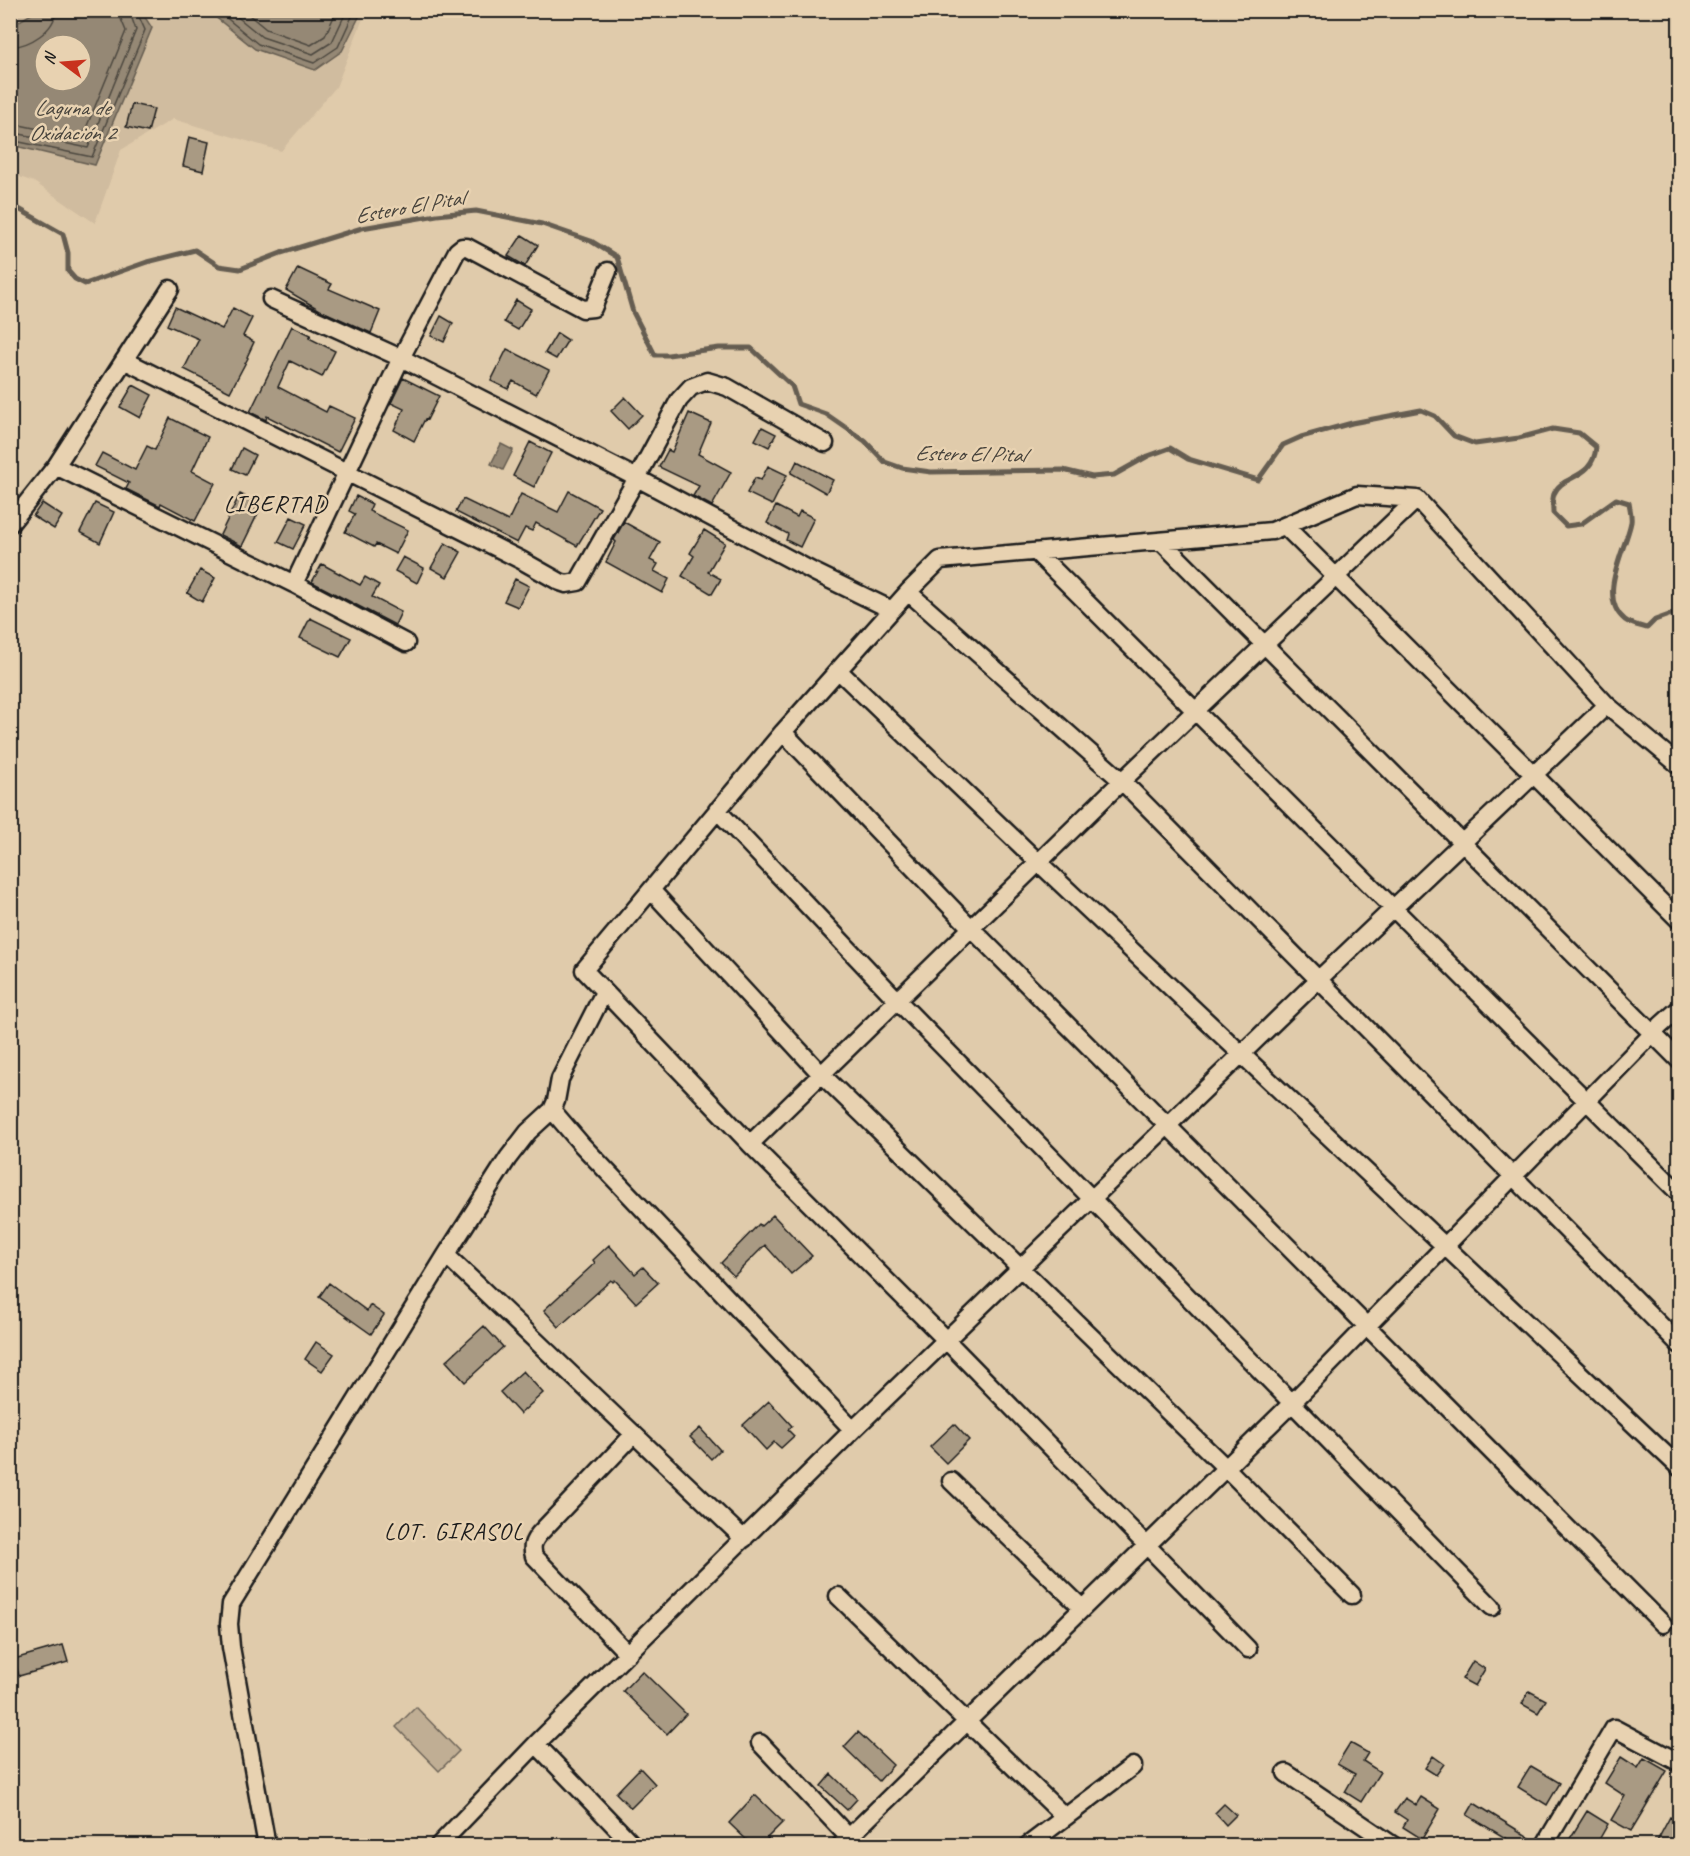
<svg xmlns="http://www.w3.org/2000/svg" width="1690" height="1856" font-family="Caveat,sans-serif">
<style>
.built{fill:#d0bc9f;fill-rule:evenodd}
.green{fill:#c0ae94;stroke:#6e6558;stroke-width:1.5}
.water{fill:#958874;stroke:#655d51;stroke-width:1.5;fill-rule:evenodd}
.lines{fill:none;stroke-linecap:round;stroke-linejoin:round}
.shore{stroke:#4c473f;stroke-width:1.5}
.stream{stroke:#655d51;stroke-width:5}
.building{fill:#a99a83;stroke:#1c1c1c;stroke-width:1.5}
.street-casing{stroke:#1c1c1c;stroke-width:21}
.street{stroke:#e8d2b1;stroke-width:16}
.labels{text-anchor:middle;stroke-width:5;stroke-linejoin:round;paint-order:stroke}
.water-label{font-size:22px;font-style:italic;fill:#46423b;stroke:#e8d2b1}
.quarter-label{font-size:24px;letter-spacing:1.5px;fill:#1c1c1c;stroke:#e8d2b1}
</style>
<rect width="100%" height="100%" fill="#e0cbab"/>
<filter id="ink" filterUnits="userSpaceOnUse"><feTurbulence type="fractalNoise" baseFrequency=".0167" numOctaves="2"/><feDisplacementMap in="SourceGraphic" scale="12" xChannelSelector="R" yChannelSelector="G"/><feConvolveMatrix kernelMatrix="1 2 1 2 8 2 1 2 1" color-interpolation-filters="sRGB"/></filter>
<g filter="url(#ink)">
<!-- built -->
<path class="built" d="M10,11H366L336,87L281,151L173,119L121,150L95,223L34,182L11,174ZM45,45H81V81H45Z"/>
<!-- green -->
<path class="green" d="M416,1707L459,1751L439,1771L396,1727Z"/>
<!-- water -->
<path class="water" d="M38,10L141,11L152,28L95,165L11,145V26ZM45,45H81V81H45Z
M208,11H362L342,51L315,70L255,49Z
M501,444L513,450L503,470L491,464Z"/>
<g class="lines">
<!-- shore -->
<path class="shore" d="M217,10L258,44L314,63L338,47L355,10
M229,10L262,37L313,54L332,42L347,10
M243,10L266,29L311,45L325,36L337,10
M10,47C29,46 55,31 56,10
M10,123L82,138L126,31L121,19L120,10
M10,132L88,148L136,30L129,10
M10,140L92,157L145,30L136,10"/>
<!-- stream -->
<path class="stream" d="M10,204L63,234L68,253V271L75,279L85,284L147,262L195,250L219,266L240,269L281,253L362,228L437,215L476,211L542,224L591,241L617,257L633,312L655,355H668L719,348H751L792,386L798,404L826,414L865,441L885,462L902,468L931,472L1063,470L1092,477L1114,475L1148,456L1170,448L1188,459L1258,480L1283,445L1301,437L1352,423L1421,410L1435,416L1454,436L1475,444L1519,438L1553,429L1579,433L1596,447C1593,481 1561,474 1554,494C1552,499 1553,508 1553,513L1566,526L1581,524L1616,499L1629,503C1630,509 1632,516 1631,522C1626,549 1596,597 1625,620C1630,624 1640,626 1647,628L1655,620L1680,611"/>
</g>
<!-- building -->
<path class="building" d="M132,104L154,109L148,132L126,127Z
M189,137L209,142L203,171L183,166Z
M522,235L538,245L525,266L508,256Z
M298,268L332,284L329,289L380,311L371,333L320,310L286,290Z
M516,300L531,309L518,330L504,322Z
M175,307L222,329L233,308L252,318L243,336L254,342L247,357L248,358L230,392L184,369L199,339L167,325Z
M441,316L453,323L444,342L431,336Z
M292,326L311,335L309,338L335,351L322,377L290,361L278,387L326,412L329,406L355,418L338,452L267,416L266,420L250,412Z
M557,333L568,340L556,359L545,353Z
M507,349L549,370L536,394L513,381L508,389L491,381Z
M403,378L439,396L427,420L425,419L414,441L394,430L404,409L391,403Z
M133,385L152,395L140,418L120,407Z
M625,397L642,415L628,429L611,411Z
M689,413L711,423L698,454L731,472L712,506L693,496L699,486L659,467L668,450L672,452Z
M170,418L208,437L192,471L215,483L195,521L161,503L160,506L126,489L129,483L95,466L102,453L135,470L147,446L155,450Z
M762,427L776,434L769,447L755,440Z
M530,442L551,453L534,487L513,476Z
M242,448L255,455L245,475L232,469Z
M797,461L833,480L826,493L791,473Z
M768,466L787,475L772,505L747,493L755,478L761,480Z
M569,491L600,508L577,546L536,523L532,531L525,528L517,543L456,512L463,499L508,521L521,494L558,512Z
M240,494L262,505L242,546L220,535Z
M356,496L372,504L369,511L408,530L396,554L376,544L374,547L345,532L355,514L349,511Z
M42,503L62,516L54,529L33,516Z
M95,503L114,512L100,543L80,532Z
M776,506L797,517L800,511L814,518L800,547L786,540L788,534L767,523Z
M291,517L306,524L293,549L278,542Z
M624,522L660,542L650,560L658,564L654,571L669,579L662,593L606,562L616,542L614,540Z
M704,530L725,543L708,572L721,579L712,594L682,576L694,556L690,553Z
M445,543L461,552L447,577L431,568Z
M403,557L424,568L417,583L395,571Z
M322,564L360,585L365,577L379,585L372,597L401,612L395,625L312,582Z
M200,570L215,578L202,602L187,593Z
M515,579L529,586L518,607L504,601Z
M310,618L351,638L340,657L300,638Z
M773,1215L812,1256L791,1274L765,1245L734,1276L721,1263L759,1224L761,1226Z
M609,1245L635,1274L643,1267L658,1283L636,1303L615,1280L613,1282L611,1280L559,1327L544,1310L595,1263L593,1260Z
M329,1283L367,1311L370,1305L384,1315L371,1334L319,1297Z
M484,1326L503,1347L465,1382L446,1361Z
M316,1342L334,1354L322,1371L305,1359Z
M523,1371L543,1393L520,1414L500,1392Z
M769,1401L792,1426L788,1430L794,1436L781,1448L774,1442L766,1450L743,1425Z
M954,1424L969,1440L946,1463L930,1447Z
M700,1428L720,1450L711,1459L690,1437Z
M63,1645L68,1662L19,1676L14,1659Z
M1473,1661L1485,1669L1475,1686L1462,1679Z
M642,1671L686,1714L667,1734L623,1691Z
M1529,1691L1546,1700L1538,1713L1522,1704Z
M858,1732L893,1765L879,1781L844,1747Z
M1350,1743L1368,1753L1363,1761L1380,1772L1361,1802L1345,1792L1355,1774L1337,1764Z
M1433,1756L1444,1764L1436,1775L1425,1768Z
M1621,1757L1638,1768L1644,1758L1667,1771L1631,1831L1611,1820L1625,1796L1605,1783Z
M1531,1766L1560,1783L1547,1805L1518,1787Z
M640,1768L655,1784L631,1808L616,1793Z
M831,1774L857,1799L847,1810L821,1786Z
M755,1795L783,1822L767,1838L775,1845H752L729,1823Z
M1421,1797L1440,1809L1422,1839L1403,1827L1407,1820L1395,1812L1405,1798L1416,1805Z
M1474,1803L1535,1841L1534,1845H1517L1467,1815Z
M1224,1804L1236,1815L1226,1825L1215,1813Z
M1587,1811L1608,1824L1596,1845H1566Z
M1670,1817L1680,1822V1845H1655Z"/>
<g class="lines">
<!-- street casing -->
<g class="street-casing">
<path id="street" d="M271,299L401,358L637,478L679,400L691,387L707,381L727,387L825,443
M124,360L521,560L560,582L566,584L578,582L637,478L814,572L892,610
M56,466L294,584L406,643
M10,524L56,466L170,289
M1285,526L1680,921
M1161,541L1680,1061
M1036,552L1680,1194
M294,584L401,358L457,251L462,247H467L583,309L593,308L608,271
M908,592L940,560L1272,531L1357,495L1417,499L1607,705L1680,766
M839,671L1038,862L1680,1468
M783,732L971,928L1663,1624
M717,810L897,1000L1492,1607
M651,890L821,1074L1226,1468L1352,1595
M750,1144L584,970L783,732L908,592L1122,781L1417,499
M446,1255L744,1539
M853,1430L1319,979L1607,705
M951,1481L1082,1608
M838,1596L1065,1817
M1248,1649L946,1340L750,1144L1122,781L1680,1345
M628,1654L534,1556C531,1546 533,1542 539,1534L634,1434
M760,1743L856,1845
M536,1744L634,1846
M1286,1773L1394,1846
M267,1846L231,1647L229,1624L231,1604L446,1255L508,1158L528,1132L552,1110L556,1101L560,1079L604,992
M438,1846L536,1744L853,1430L582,1145L552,1110
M840,1846L1283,1412L1661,1025L1680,1008
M1027,1846L1133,1766
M1544,1846L1614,1728L1680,1763"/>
</g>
<!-- street -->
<use href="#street" class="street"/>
</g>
</g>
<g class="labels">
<!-- water labels -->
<g class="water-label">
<text x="72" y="115">Laguna de<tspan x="72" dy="25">Oxidación 2</tspan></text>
<text transform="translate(409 206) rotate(-10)" y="8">Estero El Pital</text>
<text transform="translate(970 453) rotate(1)" y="8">Estero El Pital</text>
</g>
<!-- quarter labels -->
<g class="quarter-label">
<text x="276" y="512">LIBERTAD</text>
<text x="454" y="1539">LOT. GIRASOL</text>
</g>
</g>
<!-- margin -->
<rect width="1690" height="1856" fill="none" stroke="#e8d2b1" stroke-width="36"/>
<rect x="18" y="18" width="1654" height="1820" fill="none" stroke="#1c1c1c" stroke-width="2" filter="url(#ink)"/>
<!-- north arrow -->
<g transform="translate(63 63) rotate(286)"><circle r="28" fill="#e8d2b1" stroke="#968975" stroke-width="1.5"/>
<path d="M0-4.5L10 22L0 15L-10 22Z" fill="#c8321e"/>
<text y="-9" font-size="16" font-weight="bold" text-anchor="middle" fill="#1c1c1c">N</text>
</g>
</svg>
